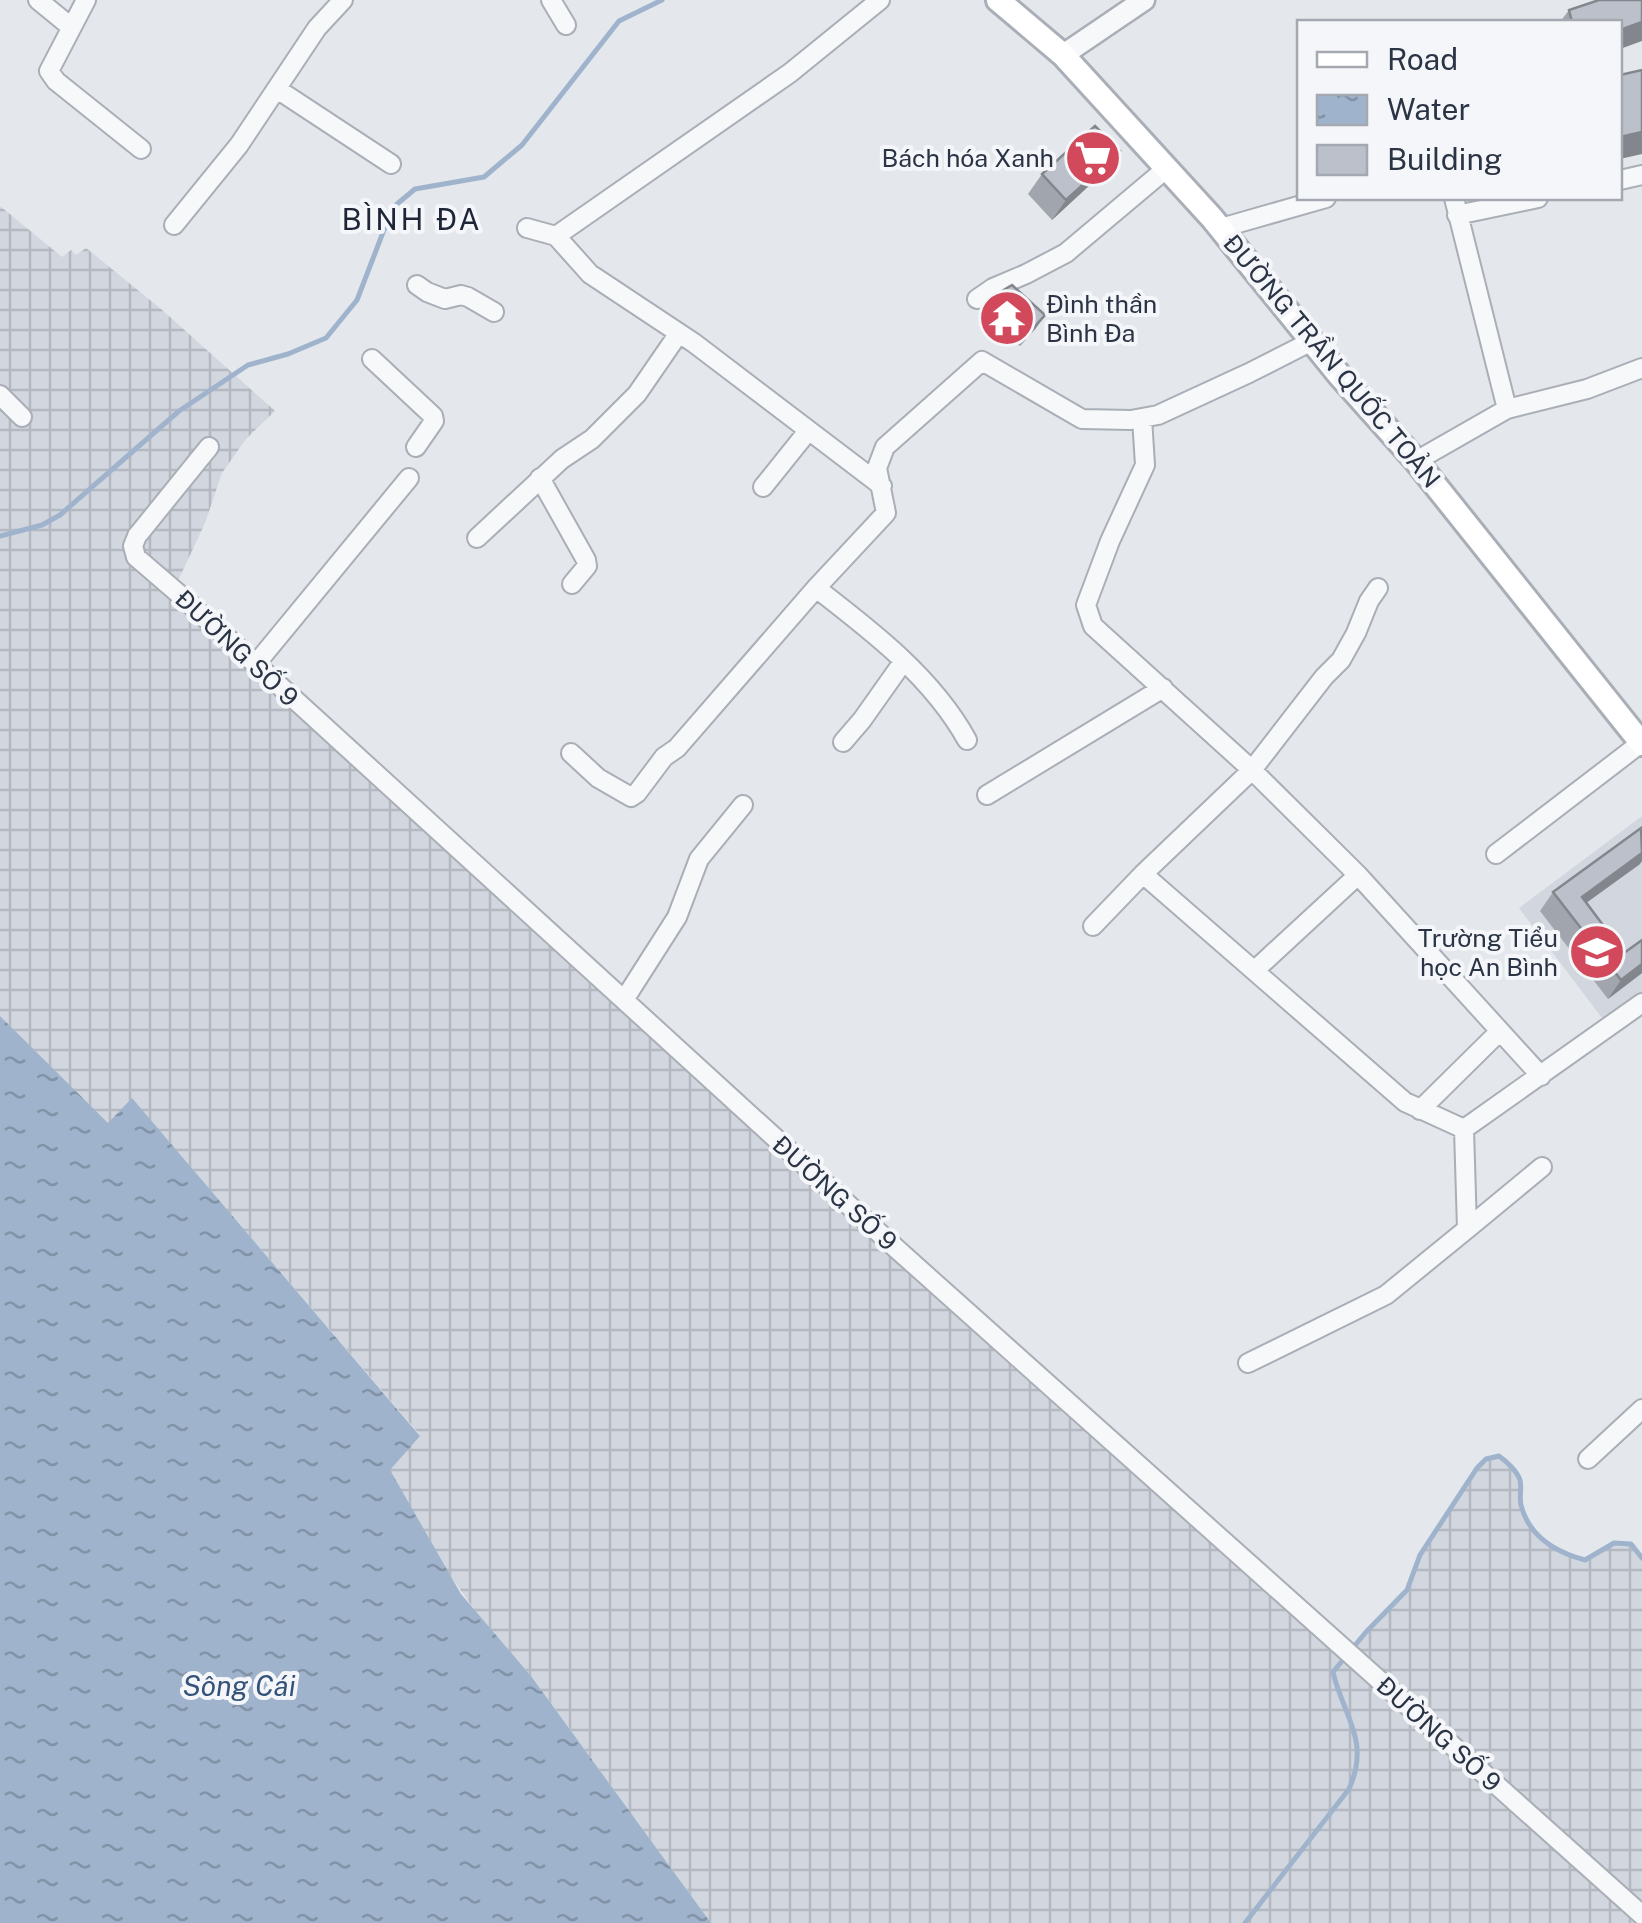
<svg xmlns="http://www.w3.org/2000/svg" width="1642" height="1923" font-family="'Public Sans',sans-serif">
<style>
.built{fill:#d2d6de}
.industrial{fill:url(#industrial-grid)}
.water{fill:url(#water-ripples)}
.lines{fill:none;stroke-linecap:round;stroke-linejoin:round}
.stream{stroke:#9fb4cc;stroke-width:5}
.minor-casing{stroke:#a9aeb7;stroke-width:22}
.tertiary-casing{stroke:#a9aeb7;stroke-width:25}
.secondary-casing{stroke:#a9aeb7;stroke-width:28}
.minor{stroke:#f7f8fa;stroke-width:18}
.tertiary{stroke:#f7f8fa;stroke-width:20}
.secondary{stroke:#fff;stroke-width:22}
.wall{fill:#a1a5ae}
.shaded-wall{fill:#83868d}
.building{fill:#bbc0ca;stroke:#83868d;stroke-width:2.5}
.labels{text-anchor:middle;stroke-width:8;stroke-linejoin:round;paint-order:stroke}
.poi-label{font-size:25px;fill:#2b3445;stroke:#f4f6f9;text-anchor:end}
.street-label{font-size:25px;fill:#2b3445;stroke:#f4f6f9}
.water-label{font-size:28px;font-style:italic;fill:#34527a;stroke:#f4f6f9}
.quarter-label{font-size:30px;letter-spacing:2.5px;fill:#1d2536;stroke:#f4f6f9}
</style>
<defs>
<pattern id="industrial-grid" width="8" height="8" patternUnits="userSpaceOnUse" patternTransform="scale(2.5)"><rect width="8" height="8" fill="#d2d6de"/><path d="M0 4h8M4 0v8" fill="none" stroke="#b4b8c0"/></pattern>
<pattern id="water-ripples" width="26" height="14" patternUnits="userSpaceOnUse" patternTransform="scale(2.5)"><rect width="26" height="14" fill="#9fb4cc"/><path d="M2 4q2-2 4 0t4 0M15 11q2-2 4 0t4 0" fill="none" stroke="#8293a7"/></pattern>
</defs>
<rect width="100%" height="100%" fill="#e4e7ec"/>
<!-- built -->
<path class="built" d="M1642,816V995L1605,1022L1519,908Z"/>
<!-- industrial -->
<path class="industrial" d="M0,206L62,257L71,250L76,255L86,248L161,309L275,411L246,439L222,473L205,523L171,596L1345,1658L1366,1632L1407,1590L1420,1555L1477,1468L1486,1459L1499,1456L1508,1463L1520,1480L1519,1501L1527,1521L1541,1538L1557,1552L1585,1560L1614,1543L1631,1544L1642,1558V1923H711L531,1676L478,1615L445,1568L389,1470L420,1435L132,1099L108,1124L0,1016Z"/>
<!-- water -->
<path class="water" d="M0,1016L108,1123L132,1098L420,1436L390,1470L461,1594L531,1676L711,1923H0Z"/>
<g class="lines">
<!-- stream -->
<path class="stream" d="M0,536L42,525L60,515L179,411L248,365L288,354L326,338L357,300L387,222L397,204L415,189L484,177L522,145L619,21L662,0
M1245,1923L1349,1789C1371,1740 1343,1716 1333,1672L1366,1632L1407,1590L1420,1555L1477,1468L1486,1459L1499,1456C1506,1461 1517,1471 1520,1480C1522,1488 1519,1497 1521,1505C1529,1537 1555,1552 1585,1560L1614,1543L1631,1544L1642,1558"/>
<!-- minor casing -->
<g class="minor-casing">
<path id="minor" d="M38,0L71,27
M86,0L49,71L56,81L141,149
M551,0L566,25
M277,89L391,164
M1620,180L1642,175
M1454,198L1507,409L1587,389L1642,368
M1457,215L1538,198
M174,225L239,145L317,28L343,0
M527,228L556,236L790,73L880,0
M1221,228L1326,198
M556,236L590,274L694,343L882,486
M417,285L427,292L445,299L461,295L468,297L494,312
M977,299L993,288L1026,274L1066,253L1167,168
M372,359L433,416L434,421L416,447
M0,395L22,417
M1142,418L1145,465L1110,541L1086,605L1093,626L1252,770L1358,875L1541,1076
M209,447L137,536L133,546L136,557L179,594L899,1251L1642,1915
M1416,461L1507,409
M540,478L586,560L587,566L572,584
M763,487L808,431
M477,538L562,459L592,439L637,394L679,333
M816,588C872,631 933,678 967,740
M255,665L409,478
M843,742L862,720L903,662
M571,753L598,778L631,797L637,793L664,757L677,748L816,588L886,513L877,468L885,447L982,361L1082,419L1131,420L1158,415L1249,373L1312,341
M987,795L1163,688
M1496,854L1641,743
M1143,874L1405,1102L1464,1129L1642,1003
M1093,926L1143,874L1252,770L1324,677L1341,660L1356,633L1369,601L1378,588
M1255,970L1358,875
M624,1000L677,917L699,859L743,805
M1420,1110L1500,1031
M1467,1229L1542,1167
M1248,1363L1386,1295L1467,1229L1464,1129
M1588,1459L1642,1409"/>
</g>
<!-- tertiary casing -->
<g class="tertiary-casing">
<path id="tertiary" d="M1063,55L1144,0"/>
</g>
<!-- secondary casing -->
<g class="secondary-casing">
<path id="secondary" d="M998,0L1063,55L1212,218L1340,376L1416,461L1642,744"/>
</g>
<!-- minor -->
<use href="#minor" class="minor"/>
<!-- tertiary -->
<use href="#tertiary" class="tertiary"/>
<!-- secondary -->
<use href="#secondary" class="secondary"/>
</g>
<!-- wall -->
<path class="wall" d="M1569,10L1620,22H1560Z
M1120,151L1106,170L1052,220L1028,194L1042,174Z
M990,298L1036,328L1020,346L981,310Z
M1640,864L1586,903L1624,953L1642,940V973L1608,999L1540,911L1553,892Z"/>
<!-- shaded-wall -->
<path class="shaded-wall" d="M1642,22V41L1620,49V30Z
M1642,132V154L1620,159V137Z
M1120,151L1106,170L1052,220L1066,200Z
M1045,315L1036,328L1020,346L1029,333Z
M1642,853V861L1640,864L1568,916L1582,897Z
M1642,964V973L1608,999L1621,980Z"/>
<!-- building -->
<path class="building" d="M1599,0H1642V22L1620,30V22H1572L1569,10Z
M1642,70V132L1620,137V75Z
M1095,126L1120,151L1066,200L1042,174Z
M1012,285L1045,315L1029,333L990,298Z
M1641,828L1642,853L1582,897L1624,953L1642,940V964L1621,980L1553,892Z"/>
<!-- icons -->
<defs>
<g id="supermarket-disc" transform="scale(2.875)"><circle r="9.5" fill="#d1495b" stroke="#f4f6f9"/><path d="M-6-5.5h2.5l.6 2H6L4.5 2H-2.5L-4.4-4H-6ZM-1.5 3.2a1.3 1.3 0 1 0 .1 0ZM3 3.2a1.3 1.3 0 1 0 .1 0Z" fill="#fff"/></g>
<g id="temple-disc" transform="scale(2.875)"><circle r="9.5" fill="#d1495b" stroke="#f4f6f9"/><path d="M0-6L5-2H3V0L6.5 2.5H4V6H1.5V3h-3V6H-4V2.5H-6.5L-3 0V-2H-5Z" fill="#fff"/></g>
<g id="school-disc" transform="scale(2.875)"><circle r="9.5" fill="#d1495b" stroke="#f4f6f9"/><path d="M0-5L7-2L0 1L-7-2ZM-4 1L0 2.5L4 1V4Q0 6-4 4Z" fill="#fff"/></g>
</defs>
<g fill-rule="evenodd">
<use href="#supermarket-disc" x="1093" y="158"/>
<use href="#temple-disc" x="1007" y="318"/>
<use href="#school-disc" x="1597" y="952"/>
</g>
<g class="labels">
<!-- poi labels -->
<g class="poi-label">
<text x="1054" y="167">Bách hóa Xanh</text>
<text x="1046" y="313" text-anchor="start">Đình thần<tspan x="1046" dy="29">Bình Đa</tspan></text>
<text x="1558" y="947">Trường Tiểu<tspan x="1558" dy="29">học An Bình</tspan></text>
</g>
<!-- street labels -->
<g class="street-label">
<text transform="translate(1332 361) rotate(50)" y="9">ĐƯỜNG TRẦN QUỐC TOẢN</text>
<text transform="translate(237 648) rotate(43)" y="9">ĐƯỜNG SỐ 9</text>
<text transform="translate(835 1193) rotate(42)" y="9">ĐƯỜNG SỐ 9</text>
<text transform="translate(1439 1734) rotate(42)" y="9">ĐƯỜNG SỐ 9</text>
</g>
<!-- water labels -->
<g class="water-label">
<text x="239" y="1696">Sông Cái</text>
</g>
<!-- quarter labels -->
<g class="quarter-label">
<text x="412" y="230">BÌNH ĐA</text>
</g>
</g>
<!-- legend -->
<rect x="1297" y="20" width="325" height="180" fill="#f4f6f9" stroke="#a4a8b1" stroke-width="2.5"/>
<rect x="1317" y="52" width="50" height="15" fill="#ffffff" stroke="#a4a8b1" stroke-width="2.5"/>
<text x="1387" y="70" font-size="30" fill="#2b3445">Road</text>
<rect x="1317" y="95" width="50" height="30" fill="url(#water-ripples)" stroke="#a4a8b1" stroke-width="2.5"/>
<text x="1387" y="120" font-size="30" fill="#2b3445">Water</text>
<rect x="1317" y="145" width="50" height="30" fill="#bbc0ca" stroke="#a4a8b1" stroke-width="2.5"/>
<text x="1387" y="170" font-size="30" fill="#2b3445">Building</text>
</svg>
